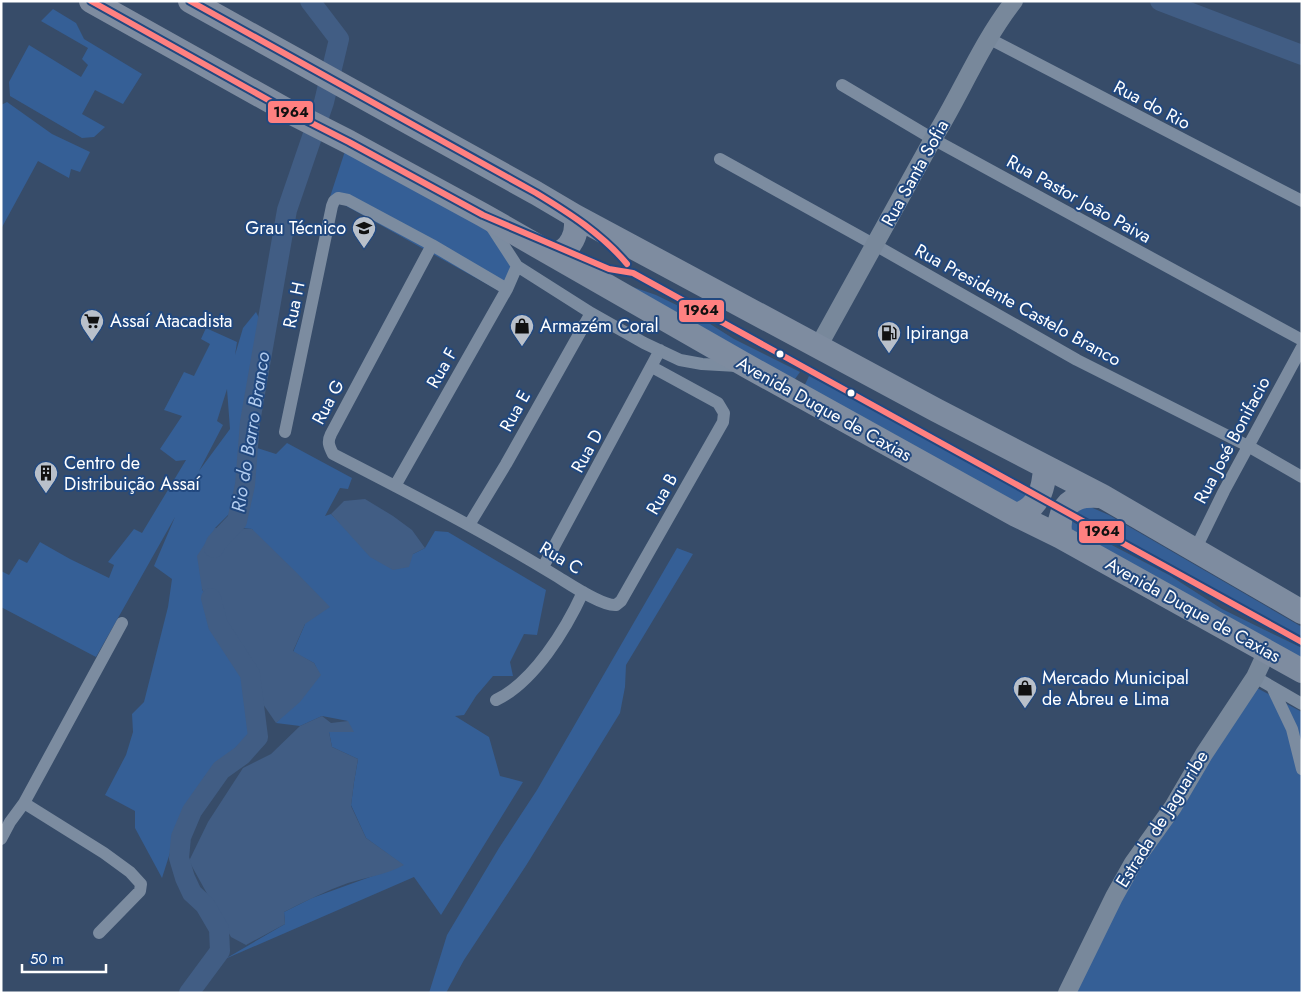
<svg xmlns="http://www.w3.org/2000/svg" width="1303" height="994" font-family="Jost,sans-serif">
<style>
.green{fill:#355f96;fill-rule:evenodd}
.water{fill:#415d84}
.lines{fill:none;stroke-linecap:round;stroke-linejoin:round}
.river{stroke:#415d84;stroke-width:20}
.street{stroke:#7c8ca0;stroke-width:12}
.secondary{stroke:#78889b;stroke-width:18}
.highway{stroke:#7e8ca0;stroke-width:24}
.bus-1-casing{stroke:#21487f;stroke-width:10}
.bus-1{stroke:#ff8080;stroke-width:6}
.bus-dot{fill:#fff;stroke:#21487f;stroke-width:2}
.labels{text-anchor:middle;stroke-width:4;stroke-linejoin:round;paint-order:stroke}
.street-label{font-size:18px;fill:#fff;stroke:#21487f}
.poi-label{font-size:18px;fill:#fff;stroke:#21487f;text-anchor:start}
.water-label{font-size:19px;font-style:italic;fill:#b2ccef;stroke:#21487f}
.line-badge{stroke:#21487f;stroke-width:2}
.pale-badge-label{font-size:14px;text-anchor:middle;font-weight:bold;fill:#111}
</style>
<rect width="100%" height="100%" fill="#374c69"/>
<!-- green -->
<path class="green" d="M53,9L76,23L84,39L142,74L123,104L95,90L82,114L105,127L94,137L82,138L10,96L9,82L29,45L81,77L88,65L82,59L88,48L41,21Z
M7,102L52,134L90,152L80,172L71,169L69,178L38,161L1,229V105Z
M346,148L481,223L517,268L503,293L330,197Z
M630,286L656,295L691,312L734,339L800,372L790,386Z
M256,312L262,324L231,512L215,528L202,589L248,683L257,728L205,776L182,815L162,878L135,828V811L105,795L126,755L133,732L132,714L144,702L168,607L172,579L154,566L175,517L96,657L1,607V571L9,575L19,559L27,563L40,542L70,559L109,578L114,565L108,562L134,529L142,533L186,460L176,461L160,449L182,416L164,410L184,372L194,376L210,344L201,339L206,328L237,342L235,355L243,328ZM227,389L230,429L199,471L223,425L217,421Z
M809,376L898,422L1032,497L1018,507L801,393Z
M287,443L352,478L348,489L340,488L325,516L331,514L343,526L413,554L425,548L435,531L448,532L546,590L537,635L524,634L510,662L513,676H493L476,696L464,715L455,716L489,737L500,776L523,782L441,915L414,877L225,959L285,924L284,912L312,898L403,865L366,838L351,805L354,782L358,759L332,747L329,732L348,721L322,716L300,726L276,723L320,675L314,663L293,652L305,624L252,529L231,527L237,521L254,447L276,454Z
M1088,506L1109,515L1302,627V639L1167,562L1069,510Z
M1065,517L1106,542L1169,575L1222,609L1302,648V665L1189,604L1064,525Z
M677,548L693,554L626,665L625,687L620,713L527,864L464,960L446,993H429L447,935L499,848L537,790Z
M1257,688L1302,712V993H1058L1097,919Z"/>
<!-- water -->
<path class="water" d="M365,499L393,516L412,530L425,548L413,554L409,567L393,570L370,557L331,514L344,501Z
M215,528L252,529L295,571L330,607L305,624L293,651L314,663L321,675L300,702L276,723L239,669L202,589L197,556Z
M322,716L331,723L348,721L354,732H329L332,747L358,759L354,782L351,806L366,838L404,865C385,875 368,877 348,883C326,891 305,901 284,912L285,924L246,945L231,937L189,861L208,822L243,768L271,754L300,726Z"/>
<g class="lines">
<!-- river -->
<path class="river" d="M1160,1L1302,55
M214,548L216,543L237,521L245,485L250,422L287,210L324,102L339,39L310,1
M189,993L220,951L219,929L205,905L192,893L185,878L179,858L181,837L192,811L221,770L242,755L258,737L250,674L218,625L211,598"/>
<!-- street -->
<path class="street" d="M988,38L1302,201
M842,85L933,139L1302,340
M720,159L875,245L1077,360L1248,446L1302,477
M489,223L517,266L591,313L644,343L680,360L702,364L737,366
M432,245L331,434C327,442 329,446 333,454C409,493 485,532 558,577C571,585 602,606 616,605L621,601L723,422L724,413L718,403L652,367
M285,432L332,206L334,201L338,198L348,200L432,245L507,289
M395,486L507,289L517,266
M469,525L506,464L591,313
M1195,550L1224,491L1302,347
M543,567L660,350
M1255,677L1302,704
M1272,687L1292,729L1302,769
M496,700C534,682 566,629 583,592
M24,803L122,623
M1,839L10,822L24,803L104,853L130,872L141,884L140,891L99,933"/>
<!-- secondary -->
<path class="secondary" d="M818,347L933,139C961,94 981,43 1014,1
M1067,993L1114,897L1133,863L1173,807L1204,754L1255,677L1267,651"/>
<!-- highway -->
<path class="highway" d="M91,1L288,111L349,142L483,215L747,366L1016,515L1061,537L1302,671
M190,1L536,193L575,216L936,410L1102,496L1302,612
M554,255C571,250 579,233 575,216
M1016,515C1039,509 1044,488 1045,467
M1061,537C1057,521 1062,504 1078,498C1085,495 1095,496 1102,496"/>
<!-- bus-1 casing -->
<g class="bus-1-casing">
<path id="bus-1" d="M91,1L288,111L349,142L483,215L609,269L633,273L1302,642
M190,1L536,193C569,213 602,234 627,264"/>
</g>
<!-- bus-1 -->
<use href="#bus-1" class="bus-1"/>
</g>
<!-- icons -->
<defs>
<g id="university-pin" transform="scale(1.25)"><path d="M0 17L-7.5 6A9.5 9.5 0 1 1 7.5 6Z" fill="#b9c0ca" stroke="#21487f"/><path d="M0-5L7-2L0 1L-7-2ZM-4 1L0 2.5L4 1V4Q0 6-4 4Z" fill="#111"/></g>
<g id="supermarket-pin" transform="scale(1.25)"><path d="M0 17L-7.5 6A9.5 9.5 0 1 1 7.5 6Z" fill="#b9c0ca" stroke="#21487f"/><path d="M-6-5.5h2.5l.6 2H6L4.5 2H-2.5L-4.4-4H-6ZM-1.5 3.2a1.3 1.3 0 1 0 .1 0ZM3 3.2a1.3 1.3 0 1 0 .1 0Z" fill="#111"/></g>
<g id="shop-pin" transform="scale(1.25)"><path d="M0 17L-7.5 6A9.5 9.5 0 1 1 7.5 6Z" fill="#b9c0ca" stroke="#21487f"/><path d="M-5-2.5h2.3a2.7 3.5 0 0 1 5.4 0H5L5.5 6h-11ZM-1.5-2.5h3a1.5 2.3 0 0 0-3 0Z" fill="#111"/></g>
<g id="fuel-pin" transform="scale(1.25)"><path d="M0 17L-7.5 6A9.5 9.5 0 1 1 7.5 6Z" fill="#b9c0ca" stroke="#21487f"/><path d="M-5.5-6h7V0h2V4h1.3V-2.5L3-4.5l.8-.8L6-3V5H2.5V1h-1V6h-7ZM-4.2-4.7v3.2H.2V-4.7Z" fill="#111"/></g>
<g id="building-pin" transform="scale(1.25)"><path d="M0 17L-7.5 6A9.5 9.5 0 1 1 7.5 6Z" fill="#b9c0ca" stroke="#21487f"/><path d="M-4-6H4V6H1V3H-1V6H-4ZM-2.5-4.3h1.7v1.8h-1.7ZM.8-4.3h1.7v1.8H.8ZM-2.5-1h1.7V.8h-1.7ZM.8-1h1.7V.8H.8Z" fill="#111"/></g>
</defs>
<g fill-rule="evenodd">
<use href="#university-pin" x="364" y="228"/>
<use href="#supermarket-pin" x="92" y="321"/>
<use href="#shop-pin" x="522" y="326"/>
<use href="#fuel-pin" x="889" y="333"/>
<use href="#building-pin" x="46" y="473"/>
<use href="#shop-pin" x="1025" y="688"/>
</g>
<!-- markers -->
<g class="bus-dot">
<circle cx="780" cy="354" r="4.5"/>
<circle cx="851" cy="393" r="4.5"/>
</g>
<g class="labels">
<!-- street labels -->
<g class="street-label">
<text transform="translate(1152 105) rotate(28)" y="6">Rua do Rio</text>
<text transform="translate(915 173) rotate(-61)" y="6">Rua Santa Sofia</text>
<text transform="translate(1079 199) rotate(29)" y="6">Rua Pastor João Paiva</text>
<text transform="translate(294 305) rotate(-78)" y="6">Rua H</text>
<text transform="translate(1018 305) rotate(29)" y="6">Rua Presidente Castelo Branco</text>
<text transform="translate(442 368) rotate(-60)" y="6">Rua F</text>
<text transform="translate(328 402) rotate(-62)" y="6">Rua G</text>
<text transform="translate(824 409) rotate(29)" y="6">Avenida Duque de Caxias</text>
<text transform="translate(515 411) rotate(-61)" y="6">Rua E</text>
<text transform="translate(1232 440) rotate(-62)" y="6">Rua José Bonifacio</text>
<text transform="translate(587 451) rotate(-61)" y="6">Rua D</text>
<text transform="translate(662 494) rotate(-60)" y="6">Rua B</text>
<text transform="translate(561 558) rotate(31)" y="6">Rua C</text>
<text transform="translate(1193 610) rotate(29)" y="6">Avenida Duque de Caxias</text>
<text transform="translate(1162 819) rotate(-58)" y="6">Estrada de Jaguaribe</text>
</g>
<!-- poi labels -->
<g class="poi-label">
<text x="346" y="234" text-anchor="end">Grau Técnico</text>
<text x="110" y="327">Assaí Atacadista</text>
<text x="540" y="332">Armazém Coral</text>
<text x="906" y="339">Ipiranga</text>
<text x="64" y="469">Centro de<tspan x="64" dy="21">Distribuição Assaí</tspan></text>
<text x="1042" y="684">Mercado Municipal<tspan x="1042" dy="21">de Abreu e Lima</tspan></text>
</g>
<!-- water labels -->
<g class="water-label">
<text transform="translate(250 432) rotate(-81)" y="7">Rio do Barro Branco</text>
</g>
</g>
<g class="line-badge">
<rect x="267" y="100" width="47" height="24" rx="5" fill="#ff8080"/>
<rect x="678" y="299" width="47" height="24" rx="5" fill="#ff8080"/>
<rect x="1078" y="520" width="47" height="24" rx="5" fill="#ff8080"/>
</g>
<g class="pale-badge-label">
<text x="291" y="117">1964</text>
<text x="701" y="315">1964</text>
<text x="1102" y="536">1964</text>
</g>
<!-- border -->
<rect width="1303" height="994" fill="none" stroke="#ffffff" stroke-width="5"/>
<!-- scale -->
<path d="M22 964v8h84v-8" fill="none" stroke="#ffffff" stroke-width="2.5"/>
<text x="30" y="964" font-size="15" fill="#ffffff" stroke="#21487f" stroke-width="4" paint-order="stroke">50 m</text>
</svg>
